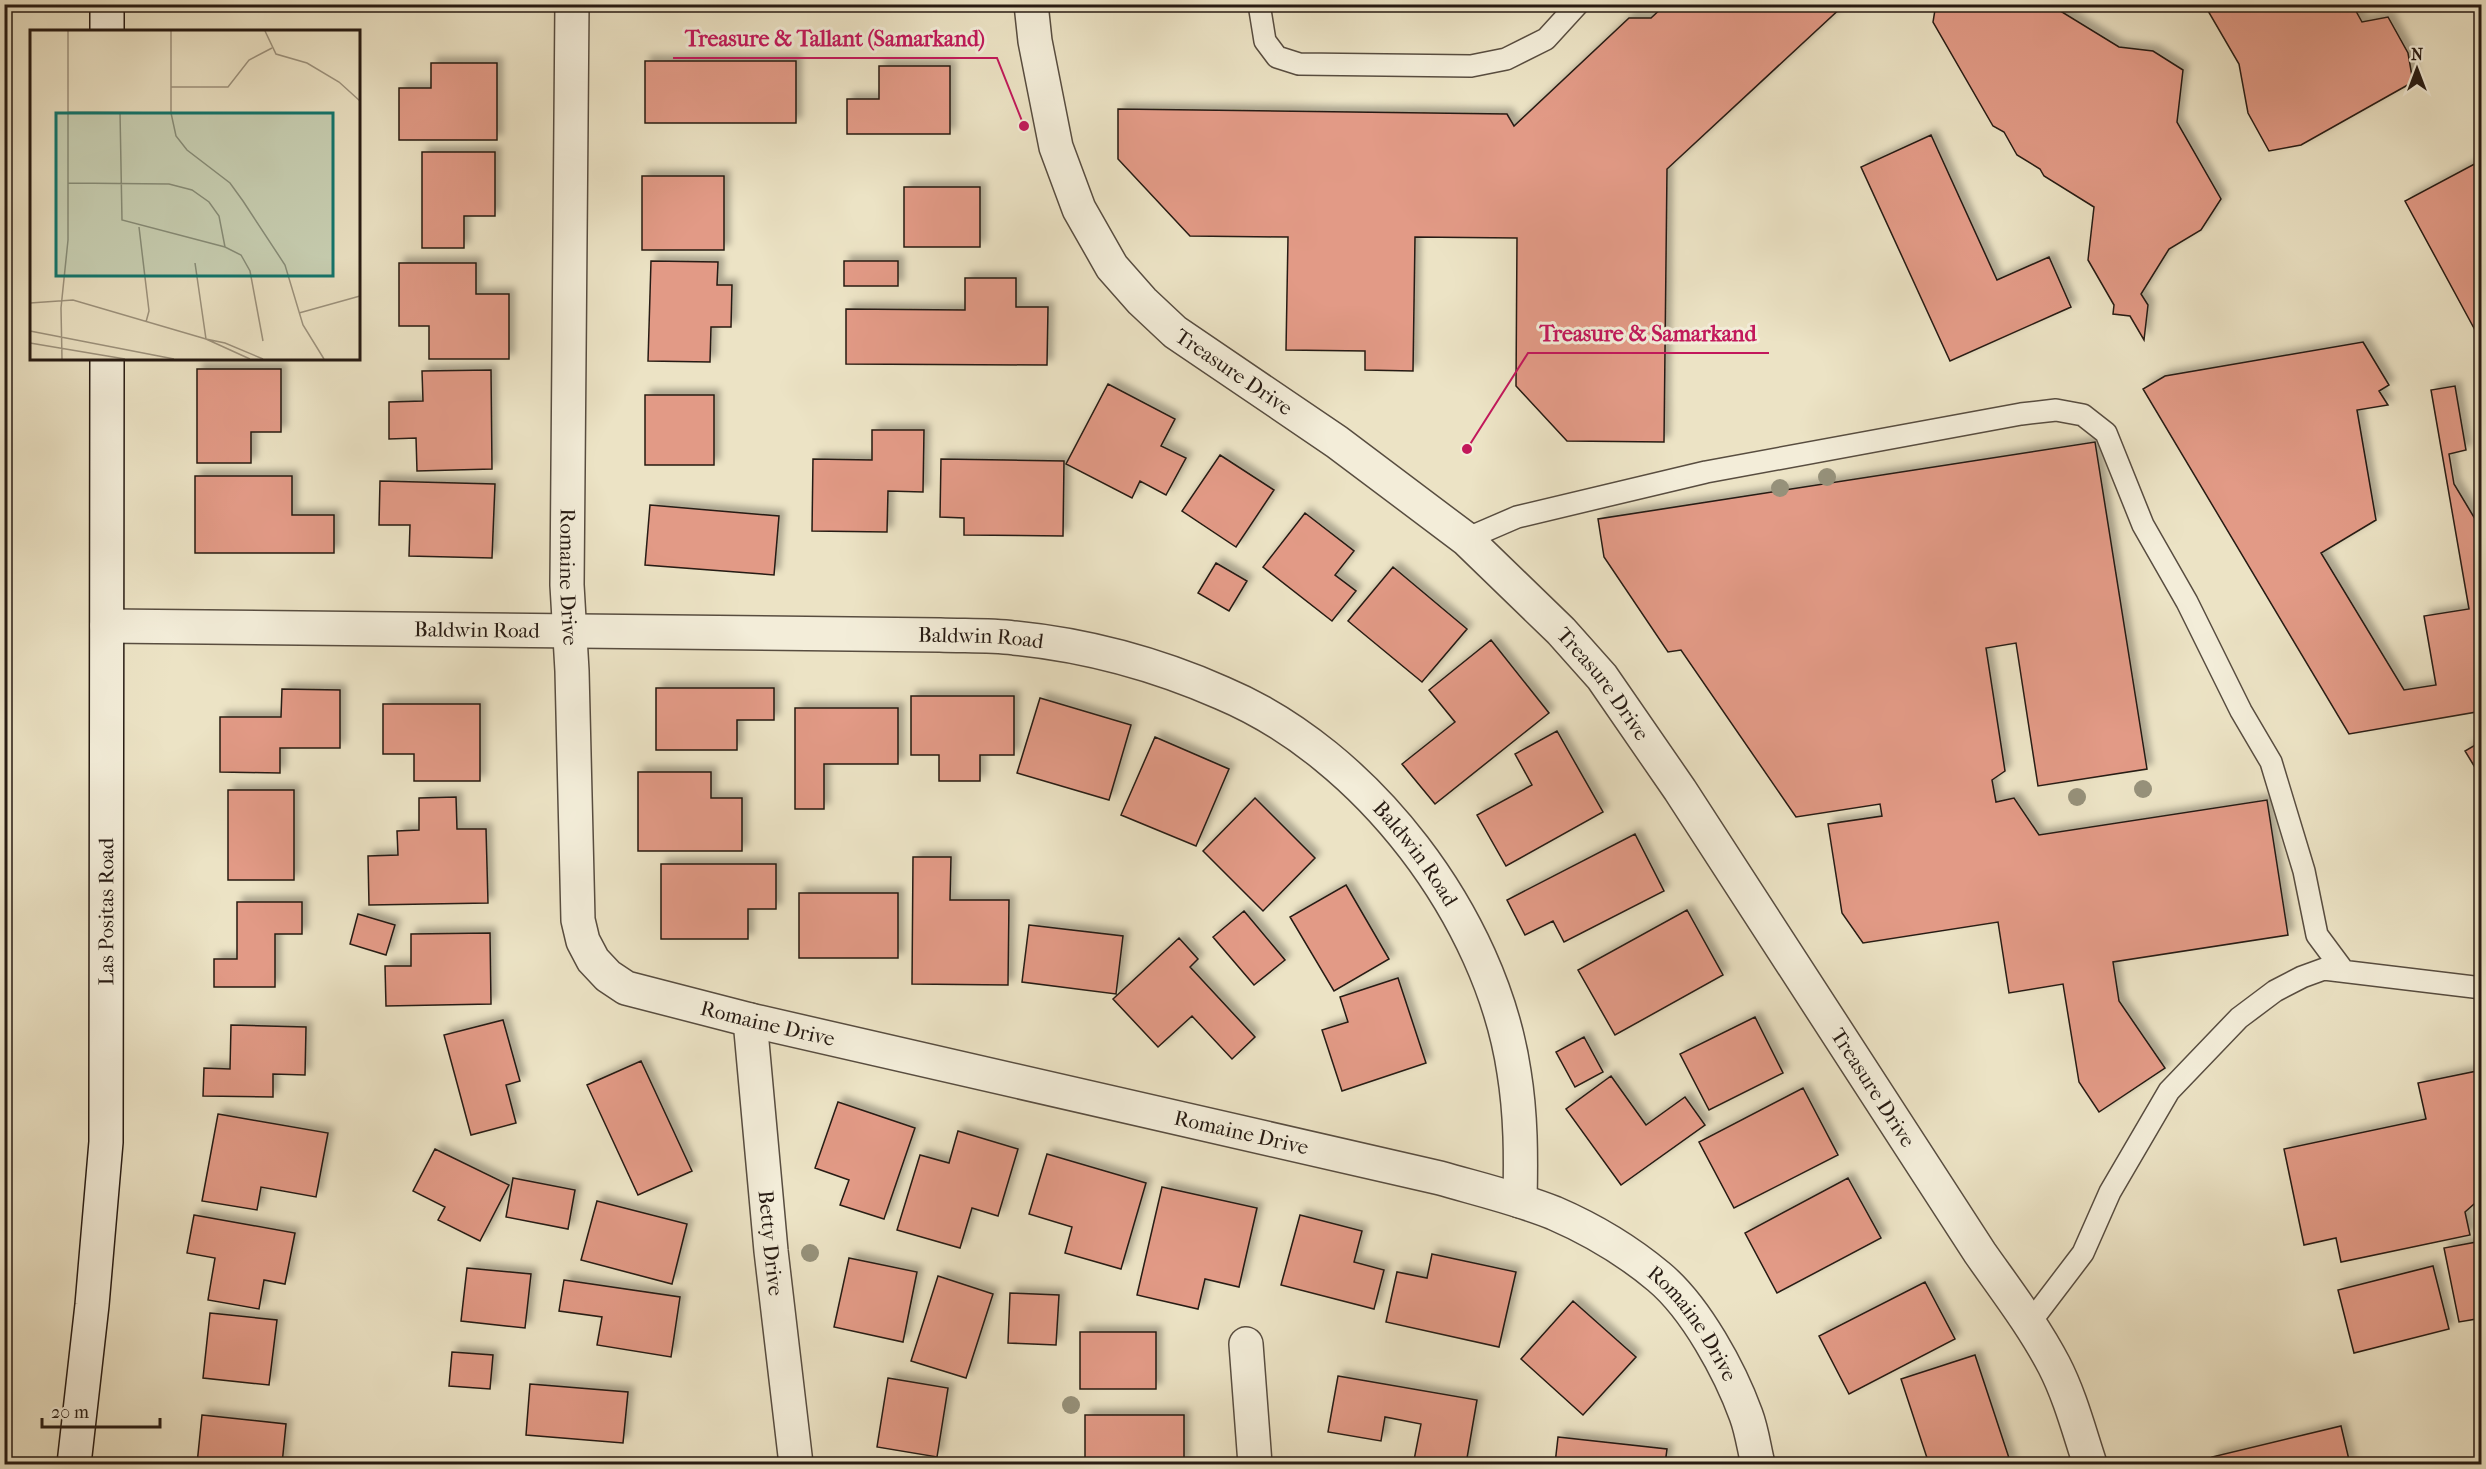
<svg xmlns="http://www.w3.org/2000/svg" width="2486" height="1469" font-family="'IM FELL French Canon',serif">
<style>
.building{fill:#e29a86;stroke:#271b13;stroke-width:1.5;filter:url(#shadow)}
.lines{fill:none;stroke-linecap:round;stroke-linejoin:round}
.service-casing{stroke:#584d40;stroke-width:24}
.minor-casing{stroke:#584d40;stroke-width:36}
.secondary-casing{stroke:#271b13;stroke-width:36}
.service{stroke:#f3edd9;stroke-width:21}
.minor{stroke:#f3edd9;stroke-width:33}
.secondary{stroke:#f3edd9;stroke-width:33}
.tree{fill:#96917a}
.labels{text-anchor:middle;stroke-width:6;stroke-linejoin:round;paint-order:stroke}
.street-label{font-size:21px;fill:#271b13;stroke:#f3edd9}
.inset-road{fill:none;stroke:#9d937e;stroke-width:1.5}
.view{fill:#0f766e;fill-opacity:0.15;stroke:#0f766e;stroke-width:3}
.inset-edge{fill:none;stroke:#271b13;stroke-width:3}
.leader{fill:none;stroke:#c2185b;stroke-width:2}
.callout-dot{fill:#c2185b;stroke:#f3edd9;stroke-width:2}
.callout-label{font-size:22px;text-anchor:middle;font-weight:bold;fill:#c2185b;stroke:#f3edd9;stroke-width:6;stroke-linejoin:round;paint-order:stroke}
</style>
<defs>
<filter id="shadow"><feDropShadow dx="5.5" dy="-5.5" stdDeviation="3" flood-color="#0004"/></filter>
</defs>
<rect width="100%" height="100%" fill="#ece3c5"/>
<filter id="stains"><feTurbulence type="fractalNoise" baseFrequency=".00333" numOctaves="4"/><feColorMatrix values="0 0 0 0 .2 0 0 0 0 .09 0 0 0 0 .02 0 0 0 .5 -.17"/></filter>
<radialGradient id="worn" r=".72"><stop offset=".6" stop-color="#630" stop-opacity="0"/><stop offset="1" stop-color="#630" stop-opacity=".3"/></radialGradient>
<!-- building -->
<path class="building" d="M1666,4H1845L1667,169L1664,442L1567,441L1516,386L1517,238L1415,237L1413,371L1365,370V351L1286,350L1288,237L1190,236L1118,159V109L1507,114L1514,126L1629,18H1651Z
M1936,4H2049L2119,47L2153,51L2183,70L2177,122L2221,199L2201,230L2169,249L2141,294L2148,305L2144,340L2130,316L2113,314L2114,305L2088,260L2094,207L2044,176L2040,169L2017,155L2004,132L1993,126L1933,22Z
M2204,4H2352L2362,22L2388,17L2408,53L2413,82L2301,145L2269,151L2248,113L2239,64Z
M645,61H796V123H645Z
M431,63H497V140H399V88H431Z
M879,66H950V134H847V99H879Z
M1931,135L1997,280L2049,257L2071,307L1950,361L1861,167Z
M422,152H495V216H464V248H422Z
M2482,160V343L2405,201Z
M642,176H724V250H642Z
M904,187H980V247H904Z
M651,261L718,262L717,285H732L731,327H711L710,362L648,361Z
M844,261H898V286H844Z
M399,263H476V294H509V359H429V326H399Z
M965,278H1016V307H1048L1047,365L846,364V309L965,310Z
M2363,342L2389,385L2379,391L2388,405L2357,410L2376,520L2321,553L2404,690L2436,685L2424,616L2469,609L2431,390L2455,386L2466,450L2449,454L2454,484L2475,519L2482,515V711L2349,734L2143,389L2165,376Z
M197,369H281V432H251V463H197Z
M491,370L492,469L417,471L416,438L389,439V402L423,401L422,371Z
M1108,384L1175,419L1161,446L1186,458L1166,495L1140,481L1132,498L1066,464Z
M645,395H714V465H645Z
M872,430H924L923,492L888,491L887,532L812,531L813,459L872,460Z
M2095,442L2147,769L2038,786L2016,643L1986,648L2005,771L1992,780L1996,802L2014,798L2039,835L2267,800L2288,935L2113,962L2119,1001L2165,1068L2099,1112L2079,1082L2063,984L2009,993L1998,922L1863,943L1842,913L1828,824L1882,816L1880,804L1796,817L1681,650L1668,652L1604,557L1598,519Z
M1220,455L1274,490L1236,547L1182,511Z
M941,459L1064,461L1063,536L964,535V518L940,517Z
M195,476H292V515H334V553H195Z
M380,481L495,484L492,558L409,556L410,525H379Z
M650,505L779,516L774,575L645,565Z
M1305,513L1354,551L1335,575L1356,591L1332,621L1263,567Z
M1216,563L1247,581L1229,611L1198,593Z
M1393,567L1467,629L1422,682L1348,621Z
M1491,640L1549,713L1435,804L1402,764L1455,722L1429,690Z
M656,688H774V720H737V750H656Z
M282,689L340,690V748H280V773L220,772V717H281Z
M911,696H1014V755H980V781H939V755H911Z
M1040,698L1131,725L1109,800L1017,773Z
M383,704H480V781H414V754H383Z
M795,708H898V764H824V809H795Z
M1557,731L1603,812L1506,866L1477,815L1532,785L1515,754Z
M1155,737L1229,769L1196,846L1121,815Z
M2482,741V779L2465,751Z
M638,772H711V798H742V851H638Z
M228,790H294V880H228Z
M456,797L457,829H486L488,903L369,905L368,856L398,855L397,831L419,830V798Z
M1255,798L1315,858L1263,911L1203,851Z
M1635,834L1664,891L1564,942L1553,921L1525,935L1507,900Z
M913,857H951L950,900H1009L1008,985L912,984Z
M661,864H776V909H748V939H661Z
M1346,885L1389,959L1334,991L1290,917Z
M799,893H898V958H799Z
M237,902H302V934H275V987H214V959H237Z
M1687,910L1723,975L1615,1035L1578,970Z
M1244,911L1285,960L1254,985L1213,937Z
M358,914L395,925L386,955L350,944Z
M1029,925L1123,936L1116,994L1022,982Z
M490,933L491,1004L386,1006L385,966H411V934Z
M1179,938L1198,959L1190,967L1255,1037L1232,1059L1192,1016L1158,1047L1113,999Z
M1398,978L1426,1063L1342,1091L1322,1030L1348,1022L1340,997Z
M1755,1017L1783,1073L1709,1110L1680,1054Z
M503,1020L520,1081L506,1085L516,1123L471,1135L444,1035Z
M231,1025L306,1027L305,1075L273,1074V1097L203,1096L204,1068L230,1069Z
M1584,1037L1603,1072L1575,1087L1556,1052Z
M641,1061L692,1171L638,1195L587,1085Z
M2482,1070V1197L2465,1212L2470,1235L2341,1262L2336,1238L2304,1245L2284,1149L2426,1119L2418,1083Z
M1611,1076L1646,1125L1685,1097L1705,1125L1621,1185L1566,1109Z
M1803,1088L1838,1155L1734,1208L1699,1142Z
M838,1102L915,1128L884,1219L840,1205L849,1180L815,1168Z
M218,1114L328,1133L316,1197L261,1187L257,1210L202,1201Z
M958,1131L1018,1149L998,1216L972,1208L960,1248L897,1230L920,1155L949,1163Z
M435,1149L509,1185L480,1241L438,1220L445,1207L413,1191Z
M1047,1154L1146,1183L1121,1269L1065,1253L1072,1227L1029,1214Z
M513,1178L575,1190L568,1229L506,1217Z
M1848,1178L1881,1238L1777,1293L1745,1233Z
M1162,1187L1257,1208L1239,1287L1205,1279L1198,1309L1137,1295Z
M597,1201L687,1224L672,1284L581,1260Z
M194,1215L295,1233L285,1284L264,1280L259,1309L208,1300L215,1258L187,1253Z
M1300,1215L1362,1231L1354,1262L1384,1270L1374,1309L1281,1285Z
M2482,1241V1318L2459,1322L2444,1248Z
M1432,1254L1516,1272L1499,1347L1386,1322L1397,1272L1427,1278Z
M849,1258L917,1272L903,1342L834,1327Z
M2433,1266L2449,1329L2354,1353L2338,1290Z
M467,1268L531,1274L525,1328L461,1321Z
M938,1276L993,1294L966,1378L911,1361Z
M564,1280L680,1297L671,1357L597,1345L602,1317L559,1311Z
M1925,1282L1955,1339L1849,1394L1819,1336Z
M1010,1293L1059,1295L1056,1345L1008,1343Z
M1573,1301L1636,1357L1583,1415L1521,1359Z
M210,1313L277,1320L269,1385L203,1378Z
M1080,1332H1156V1389H1080Z
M452,1352L493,1355L490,1389L449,1386Z
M1975,1355L2011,1464H1929L1901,1379Z
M1338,1376L1477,1400L1466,1464H1442L1414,1460L1421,1424L1385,1417L1381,1441L1328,1432Z
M888,1378L948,1388L937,1457L877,1447Z
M530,1384L628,1392L623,1443L526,1435Z
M202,1415L286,1424L282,1464H197Z
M1085,1415H1184V1464H1085Z
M2341,1426L2350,1464H2214L2212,1457Z
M1558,1437L1667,1449L1665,1464H1555Z"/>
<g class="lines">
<!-- service casing -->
<g class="service-casing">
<path id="service" d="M1259,4L1265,41L1277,57L1299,64L1471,66L1506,59L1546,39L1578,4
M1466,539L1517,517L1706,472L2021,414L2056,410L2083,415L2106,433L2143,525L2187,602L2241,711L2271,762L2304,871L2317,935L2343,970
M2029,1324L2083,1253L2110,1192L2169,1091L2239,1018L2275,991L2302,977L2324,969L2482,988"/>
</g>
<!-- minor casing -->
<g class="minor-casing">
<g id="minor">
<path id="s1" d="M572,4L567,585L572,671L578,920L583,941L593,960L608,976L626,988L750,1020L1440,1178C1478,1189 1517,1198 1554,1213C1591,1229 1628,1251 1659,1277C1696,1308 1730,1371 1746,1415C1752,1431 1754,1448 1758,1464"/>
<path id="s2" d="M1031,4L1035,41L1056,147L1079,209L1112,267L1142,301L1175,332L1337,442L1466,539L1561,631L1602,677L1680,790L1980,1253C2006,1290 2033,1325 2054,1365C2070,1396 2079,1431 2090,1464"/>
<path id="s3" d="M107,626L940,635C965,636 990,635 1014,638C1085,645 1156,664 1222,693C1367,754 1491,917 1514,1072C1521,1115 1521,1157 1520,1201"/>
<path id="s4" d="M750,1020L771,1251L796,1464"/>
<path d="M1246,1344L1255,1464"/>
</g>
</g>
<!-- secondary casing -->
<g class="secondary-casing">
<g id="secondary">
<path d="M107,32V4"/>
<path id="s5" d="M74,1464L92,1305L106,1142L107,358"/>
</g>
</g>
<!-- service -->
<use href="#service" class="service"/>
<!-- minor -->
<use href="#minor" class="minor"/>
<!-- secondary -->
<use href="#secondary" class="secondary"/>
</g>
<!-- trees -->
<g class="tree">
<circle cx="1827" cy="477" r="9"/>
<circle cx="1780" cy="488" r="9"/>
<circle cx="2143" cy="789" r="9"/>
<circle cx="2077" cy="797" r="9"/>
<circle cx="810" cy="1253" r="9"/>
<circle cx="1071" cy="1405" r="9"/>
</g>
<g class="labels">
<!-- street labels -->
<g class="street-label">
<text dy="7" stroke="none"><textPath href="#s2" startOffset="440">Treasure Drive</textPath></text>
<text dy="7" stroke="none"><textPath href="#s1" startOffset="573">Romaine Drive</textPath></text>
<text dy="7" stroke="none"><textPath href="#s3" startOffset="370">Baldwin Road</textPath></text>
<text dy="7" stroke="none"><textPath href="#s3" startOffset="874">Baldwin Road</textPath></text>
<text dy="7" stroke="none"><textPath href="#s2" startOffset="926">Treasure Drive</textPath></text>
<text dy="7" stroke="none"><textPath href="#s3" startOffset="1378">Baldwin Road</textPath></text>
<text dy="7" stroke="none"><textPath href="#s5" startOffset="554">Las Positas Road</textPath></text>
<text dy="7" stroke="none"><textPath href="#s1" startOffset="1149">Romaine Drive</textPath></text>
<text dy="7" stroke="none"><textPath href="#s2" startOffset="1412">Treasure Drive</textPath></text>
<text dy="7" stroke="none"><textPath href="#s1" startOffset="1635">Romaine Drive</textPath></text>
<text dy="7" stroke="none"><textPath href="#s4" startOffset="224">Betty Drive</textPath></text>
<text dy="7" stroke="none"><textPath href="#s1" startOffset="2139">Romaine Drive</textPath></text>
</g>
</g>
<!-- overview -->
<g transform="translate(30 30)">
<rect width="330" height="330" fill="#ece3c5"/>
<path class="inset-road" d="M141,1V83L146,106L157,120L200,153L213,171L255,235L273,295L294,329M235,1L246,24L277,33L309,52L330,71M141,57H198L219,30L242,18M38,82L141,83M90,82L92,190L195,217L211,225L220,241L233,311M38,153L139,154L162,160L179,172L189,186L195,217M109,197L119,281L116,292M165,233L176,309L195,313L233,329M0,273L43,270L176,309M269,283L330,266M0,301L144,329M176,309L220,329M0,313L95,329M32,329L31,278L38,210V1"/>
<path class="view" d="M26,83H303V246H26Z"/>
<rect width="330" height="330" class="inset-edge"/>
</g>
<!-- callouts -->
<path class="leader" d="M1024 126L997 58H673M1467 449L1528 353H1769"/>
<g class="callout-dot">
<circle cx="1024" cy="126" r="6"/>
<circle cx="1467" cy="449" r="6"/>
</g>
<g class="callout-label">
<text x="835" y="46">Treasure &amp; Tallant (Samarkand)</text>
<text x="1648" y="341">Treasure &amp; Samarkand</text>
</g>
<!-- margin -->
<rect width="2486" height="1469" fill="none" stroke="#ece3c5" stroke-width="24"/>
<rect x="6" y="6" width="2474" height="1457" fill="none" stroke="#271b13" stroke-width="3"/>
<rect x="12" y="12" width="2462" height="1445" fill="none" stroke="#271b13" stroke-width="1.5"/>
<!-- north arrow -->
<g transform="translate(2417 69)" stroke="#f3edd9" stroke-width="4.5" paint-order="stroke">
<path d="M0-4.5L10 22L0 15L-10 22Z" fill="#271b13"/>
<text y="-9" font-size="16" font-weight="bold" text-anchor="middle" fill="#271b13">N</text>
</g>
<!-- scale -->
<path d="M42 1418v9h118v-9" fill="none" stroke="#271b13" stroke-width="3"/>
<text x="51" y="1418" font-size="18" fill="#271b13" stroke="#f3edd9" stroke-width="4.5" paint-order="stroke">20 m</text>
<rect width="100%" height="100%" filter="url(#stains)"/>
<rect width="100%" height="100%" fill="url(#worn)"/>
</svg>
